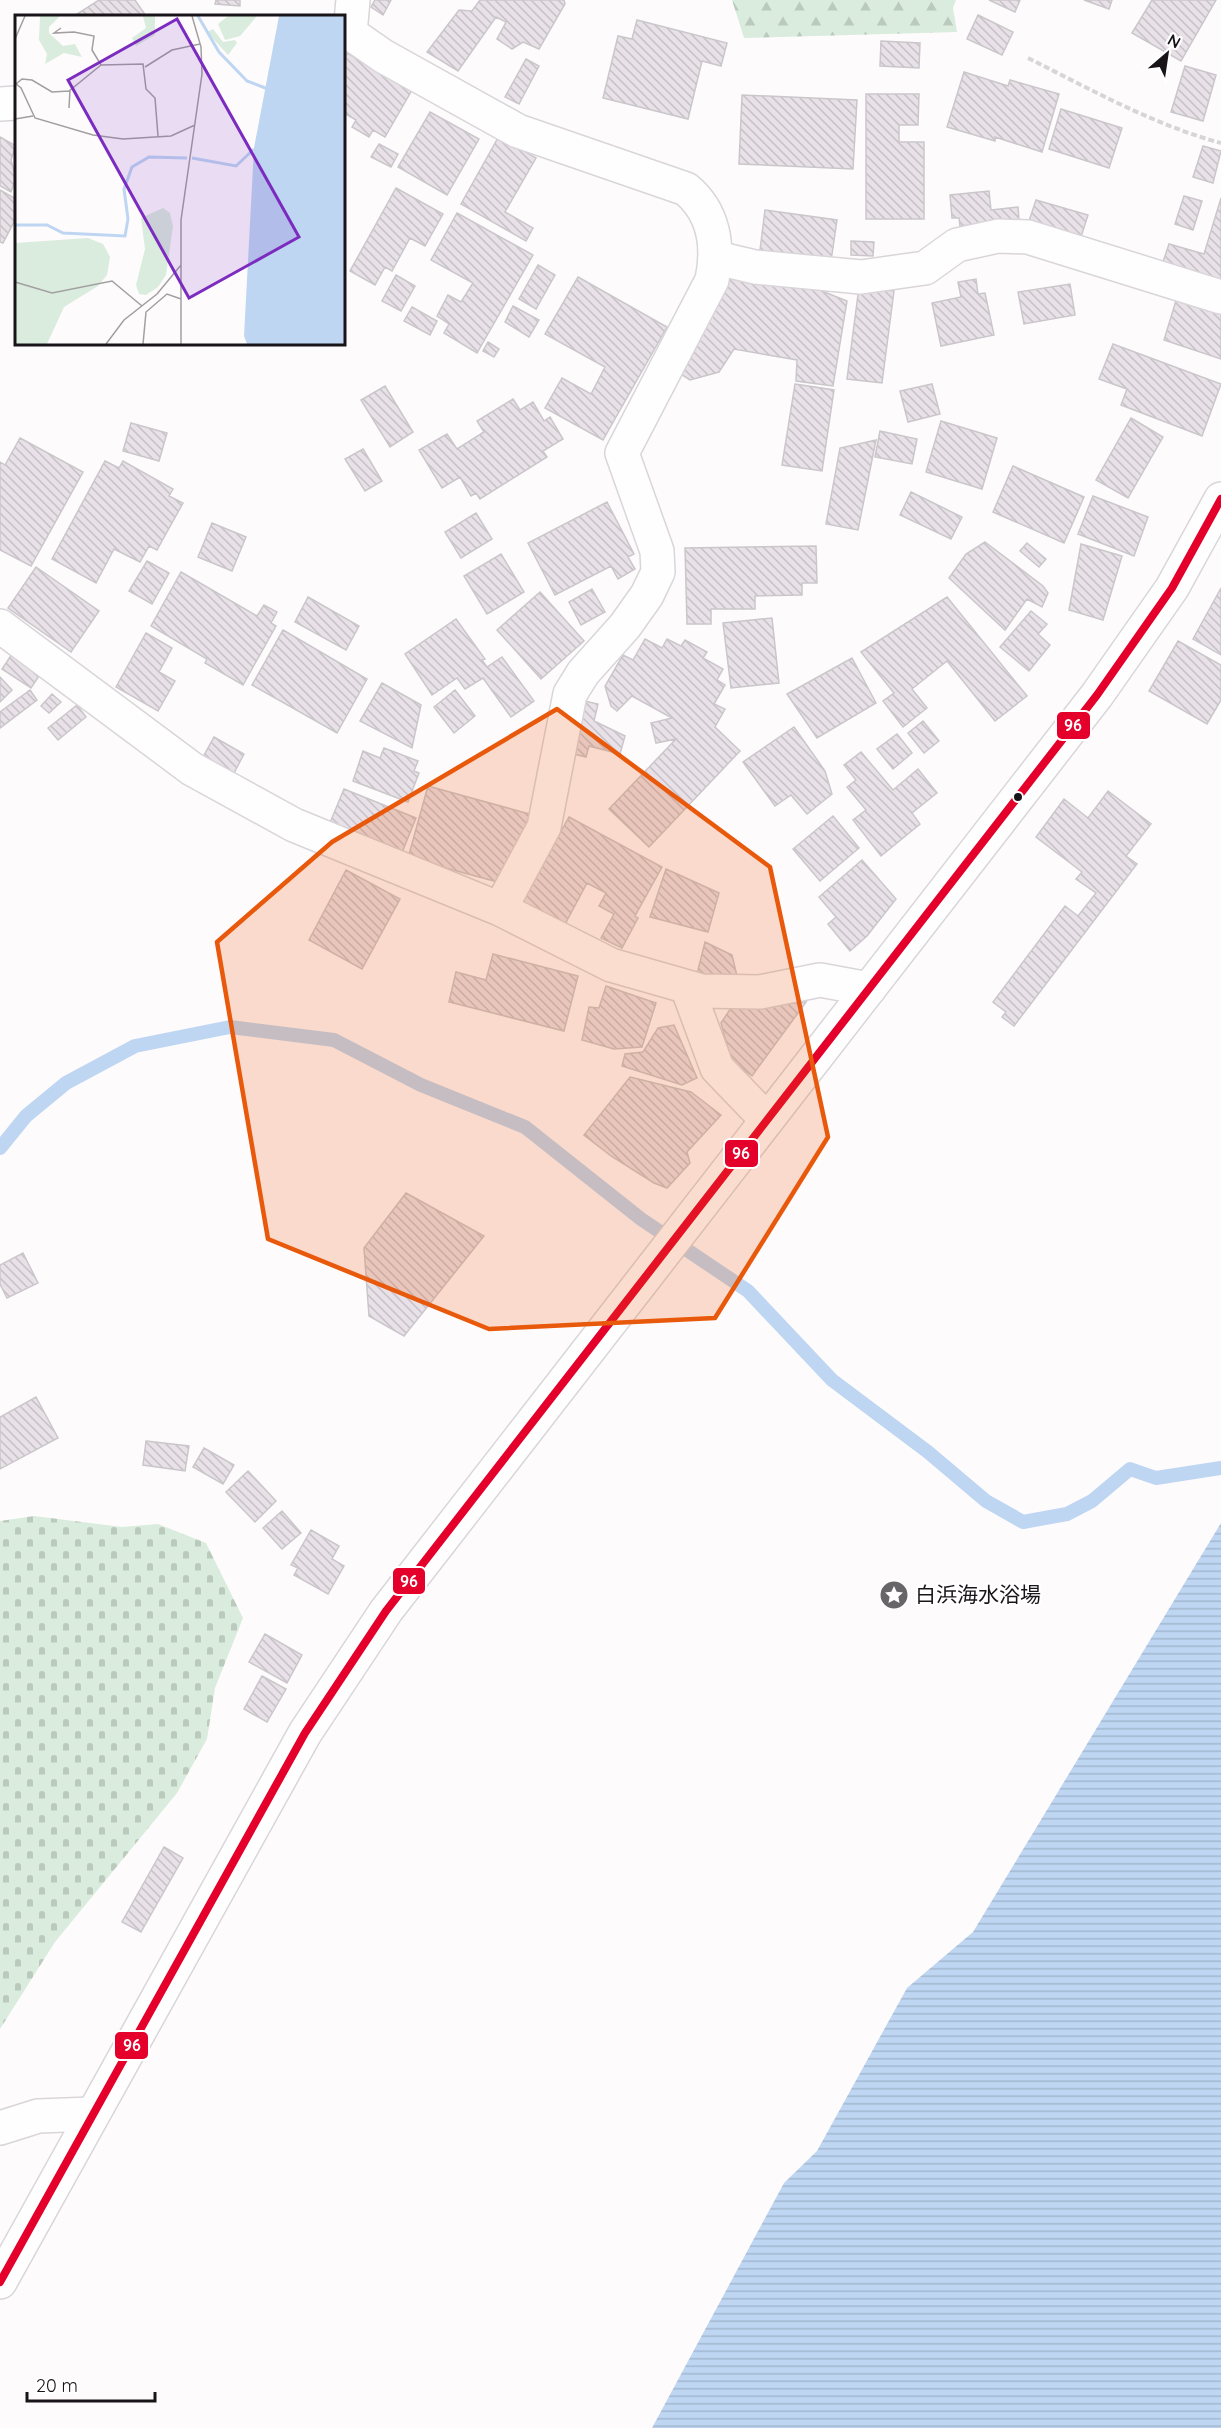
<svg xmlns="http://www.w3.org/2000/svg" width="1221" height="2428" font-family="Quicksand,'Noto Sans JP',sans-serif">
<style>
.forest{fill:url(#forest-firs)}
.cemetery{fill:url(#cemetery-stones)}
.water{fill:url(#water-rules)}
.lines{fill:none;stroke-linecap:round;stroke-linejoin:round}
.stream{stroke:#bed6f2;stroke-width:14}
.building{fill:url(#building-back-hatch);stroke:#cac7ca;stroke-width:1.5}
.minor-casing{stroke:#d9d6d9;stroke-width:36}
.highway-casing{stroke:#d9d6d9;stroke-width:36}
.path{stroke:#d7d6d7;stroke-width:4;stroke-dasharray:6 3;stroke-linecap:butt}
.minor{stroke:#fffeff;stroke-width:33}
.highway{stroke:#fffeff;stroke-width:33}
.bus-1-casing{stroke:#fff;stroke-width:12}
.bus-1{stroke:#e4002b;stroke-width:8}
.marked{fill:#e8590c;fill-opacity:0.2;stroke:#e8590c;stroke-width:4.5;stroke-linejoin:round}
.bus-dot{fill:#181418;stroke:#fff;stroke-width:2}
.labels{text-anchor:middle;stroke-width:4.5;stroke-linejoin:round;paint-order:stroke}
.poi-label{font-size:21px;fill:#181418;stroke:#fff;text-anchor:start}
.inset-river{fill:none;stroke:#bed6f2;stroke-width:3}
.inset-road{fill:none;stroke:#a29fa1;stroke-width:1.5}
.view{fill:#7b2cbf;fill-opacity:0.15;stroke:#7b2cbf;stroke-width:3}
.inset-edge{fill:none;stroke:#181418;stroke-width:3}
.line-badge{stroke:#fff;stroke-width:2}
.badge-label{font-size:16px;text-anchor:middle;font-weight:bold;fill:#fff}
</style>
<defs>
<pattern id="forest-firs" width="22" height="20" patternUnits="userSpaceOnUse" patternTransform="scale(1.5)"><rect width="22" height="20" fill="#daecdd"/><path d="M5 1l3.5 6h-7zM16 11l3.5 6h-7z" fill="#bacabd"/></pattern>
<pattern id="cemetery-stones" width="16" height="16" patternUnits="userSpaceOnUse" patternTransform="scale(1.5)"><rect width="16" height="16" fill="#daecdd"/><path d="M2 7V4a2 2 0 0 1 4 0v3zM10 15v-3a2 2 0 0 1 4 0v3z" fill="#bacabd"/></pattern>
<pattern id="water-rules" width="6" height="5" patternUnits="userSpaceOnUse" patternTransform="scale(1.5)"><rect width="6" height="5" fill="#bed6f2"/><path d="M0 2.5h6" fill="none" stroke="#a3b7cf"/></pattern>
<pattern id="building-back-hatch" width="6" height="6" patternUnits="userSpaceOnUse" patternTransform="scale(1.5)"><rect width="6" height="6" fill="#e9e1e8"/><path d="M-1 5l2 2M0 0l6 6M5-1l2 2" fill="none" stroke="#c7c0c6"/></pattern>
</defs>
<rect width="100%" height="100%" fill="#fefbfd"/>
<!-- forest -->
<path class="forest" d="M732,0H956L953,8L957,32L744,38Z"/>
<!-- cemetery -->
<path class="cemetery" d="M34,1516L122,1527L158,1524L206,1543L243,1618L215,1688L207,1739L177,1793L55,1942L0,2029V1521Z"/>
<!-- water -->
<path class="water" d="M1221,1523V2428H652L784,2183L817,2151L907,1988L973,1932Z"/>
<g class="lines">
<!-- stream -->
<path class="stream" d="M0,1148L26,1116L66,1083L135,1046L230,1027L334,1040L421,1085L525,1127L641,1219L748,1291L832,1380L928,1452L986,1501L1023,1522L1067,1514L1092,1501L1130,1469L1156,1478L1221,1468"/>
</g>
<!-- building -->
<path class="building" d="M99,0H135L146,16H74Z
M216,0H240V6L215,4Z
M375,0H391L383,15L371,7Z
M480,0H564L565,4L539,49L523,42L512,49L497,39L506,22L496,17L458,71L427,52L459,10L472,11Z
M989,0H1020L1015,12Z
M1084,0H1112L1109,9Z
M1152,0H1216L1181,61L1132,33Z
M978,15L1013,32L1002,55L967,39Z
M637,20L727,43L721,66L702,61L688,119L603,98L618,36L632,39Z
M881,41L920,43L919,68L880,66Z
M347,53L412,90L385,137L373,130L369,137L352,127L356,120L344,113V60Z
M526,59L539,66L519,104L505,97Z
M1185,66L1216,75L1203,121L1171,112Z
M964,72L1008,86L1010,80L1059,94L1042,152L995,137V141L947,127Z
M866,94H919L918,125H899V142H924V219H866Z
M742,95L857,100L853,169L739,164Z
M1061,109L1122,128L1109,168L1049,149Z
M430,112L479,139L447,195L398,167Z
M499,136L536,158L505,212L533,228L526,241L461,204Z
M0,137L16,146L11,160L16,178L11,192L0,186Z
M379,144L398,154L391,167L371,157Z
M1203,146L1221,151L1213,183L1193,177Z
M396,188L443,214L425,246L410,238L392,271L385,267L375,285L350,271Z
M0,190L16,199V218L3,243L0,242Z
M989,191L991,210L1018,207L1019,220L960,226L959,218H952L950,195Z
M1184,196L1202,201L1193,230L1175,224Z
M1221,198V280L1163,262L1169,244L1204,254Z
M1036,200L1088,215L1080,240L1028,224Z
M765,210L837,220L831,261L760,250Z
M457,213L533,255L477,353L444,333L449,324L437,316L448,295L461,302L473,283L431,260Z
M851,241L874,242L873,256L851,255Z
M538,265L555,275L536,309L519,299Z
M396,275L415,286L401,311L382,301Z
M578,277L667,327L603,440L545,408L562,378L591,394L605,367L545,334Z
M730,279L812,287L847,301L833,386L796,381L797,360L734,349L719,372L690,380L679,373Z
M976,279L978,294L985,293L994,335L941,346L932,303L961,297L958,282Z
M1070,284L1075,315L1024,324L1018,292Z
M859,287L894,291L882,383L847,379Z
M1178,294L1221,308V359L1164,340Z
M513,306L539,320L529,337L505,322Z
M412,307L437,321L430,335L404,321Z
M488,342L499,349L494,357L483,351Z
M1113,344L1221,384L1202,436L1121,405L1127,389L1099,379Z
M795,384L834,390L822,471L782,465Z
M932,384L940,414L908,422L900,391Z
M385,386L413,432L390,447L361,400Z
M513,399L520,410L533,402L544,421L550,417L563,439L543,451L547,457L480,499L476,493L471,496L460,477L442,488L419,450L447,434L457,449L484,432L477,421Z
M1131,418L1163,437L1128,498L1096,480Z
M941,421L997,438L982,489L926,472Z
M131,423L167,433L159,461L123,451Z
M880,431L917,439L912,464L875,457Z
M20,438L83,472L31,566L0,550V462L5,465Z
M876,440L858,530L826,524L840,448Z
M363,449L382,481L365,491L345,459Z
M105,461L119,468L123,461L173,489L169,496L183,503L157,550L149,546L140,562L114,549L96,583L52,559Z
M1013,466L1084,497L1064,543L993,512Z
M911,492L962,517L951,539L900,515Z
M1093,496L1148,517L1134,556L1078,534Z
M607,502L634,554L628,557L635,569L618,579L611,566L555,595L528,543Z
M476,513L492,539L461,558L445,532Z
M212,523L246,537L232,571L198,557Z
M985,542L1043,586L1048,593L1042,607L1027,599L1005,630L949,578L966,554Z
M1027,543L1046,559L1039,567L1020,551Z
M1081,544L1122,556L1103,620L1069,610Z
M816,546L817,583H802V595L755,596V609H711V624H687L685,548Z
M501,554L524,592L487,614L464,576Z
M147,561L169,573L152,604L129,591Z
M36,567L99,611L71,652L8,608Z
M181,572L257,616L264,605L277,612L271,623L276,626L243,685L205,663L207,659L151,626Z
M1221,588V655L1193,639Z
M592,589L605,612L581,625L569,602Z
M540,592L584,641L541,679L497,630Z
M308,597L359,626L346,650L295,622Z
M947,597L1027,696L995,721L947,661L912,689L927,708L903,727L883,701L894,693L861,652Z
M1031,611L1047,624L1038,634L1050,645L1029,671L1000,647Z
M772,618L779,683L731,688L723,623Z
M456,619L485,659L482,660L487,667L502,657L534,701L511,717L483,678L465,689L457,678L432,695L405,654Z
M283,630L367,679L337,733L252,685Z
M146,633L172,648L159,672L175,681L158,711L116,687Z
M645,639L662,648L667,639L681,646L685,640L707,652L703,658L723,669L717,680L725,685L714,704L725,709L715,727L740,751L649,847L609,809L676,739L656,743L651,723L672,718L632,696L617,711L611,706L605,686L623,655L633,660Z
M1178,641L1221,665V700L1207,724L1149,691Z
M12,654L41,673L31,688L2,669Z
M852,658L876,703L817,738L787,694Z
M0,677L12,690L0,702Z
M382,683L421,705L412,748L360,721Z
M30,690L37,700L0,728V712Z
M455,690L475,716L454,733L434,707Z
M52,694L61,702L49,713L41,706Z
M580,700L598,704L594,721L625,736L620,754L589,746L586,757L569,753Z
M77,705L86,717L58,740L48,728Z
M923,721L939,741L924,753L908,733Z
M794,727L825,771L832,794L807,814L791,795L775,806L743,762Z
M897,734L912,753L893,769L877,749Z
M214,737L244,754L234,773L203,757Z
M384,748L418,761L414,771L419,773L408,802L353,781L363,751L380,758Z
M861,752L893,790L918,769L937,793L912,813L920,824L881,856L853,820L866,810L847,787L856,780L844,765Z
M428,786L533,815L498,882L408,858Z
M344,789L416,818L401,855L329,825Z
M1108,791L1151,824L1126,856L1137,864L1014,1026L1002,1017L1006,1012L993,1002L1065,906L1078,916L1096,893L1076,879L1082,872L1036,837L1064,799L1088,818Z
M833,816L859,848L820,881L793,849Z
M569,817L662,867L635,916L638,918L622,948L601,938L614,914L599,906L606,893L587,883L563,928L520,905Z
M862,860L896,899L867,936L850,951L828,924L836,917L819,897Z
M666,869L719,893L708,932L650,917Z
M346,870L400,899L362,969L309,940Z
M705,942L732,955L738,980L697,974Z
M493,954L578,976L564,1031L449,1002L456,972L486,980Z
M606,986L656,1003L642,1047L614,1049L582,1040L589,1007L599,1008Z
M806,1002L752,1076L731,1060L721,1023L731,1008Z
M674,1025L697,1078L682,1085L622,1066L625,1054L643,1052L658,1028Z
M630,1077L691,1092L721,1115L687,1152L690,1163L667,1188L654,1183L611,1156L584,1135Z
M406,1193L484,1236L404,1336L369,1316L364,1248Z
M23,1253L38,1283L7,1298L0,1284V1265Z
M36,1397L58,1438L0,1469V1417Z
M146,1441L189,1446L185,1471L143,1465Z
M204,1448L234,1465L223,1484L193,1467Z
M248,1471L276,1501L255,1522L226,1492Z
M282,1511L301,1533L282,1549L263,1528Z
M311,1530L339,1546L332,1559L344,1566L328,1594L294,1575L298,1568L291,1565Z
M265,1634L302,1655L287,1683L249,1662Z
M262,1676L286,1689L267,1722L244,1709Z
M164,1847L183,1858L141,1932L122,1922Z"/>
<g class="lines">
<!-- minor casing -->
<g class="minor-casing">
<path id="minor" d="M353,0L350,33L383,56L518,131L686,189C714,212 719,246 712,280L622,453L657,551L658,572L647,595L625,626L583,673L570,694L544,827L500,909
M0,104L16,103
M717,258L755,267L861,277L925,268L957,245L998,236L1028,237L1221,297
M0,626L192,769L294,825L500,909L611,965L702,991L760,992L820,980L869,989
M687,987L717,1068L767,1120
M0,2128L38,2116L92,2114"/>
</g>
<!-- highway casing -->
<g class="highway-casing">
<path id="highway" d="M0,2282L305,1733L386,1611L1097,695L1172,588L1221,499"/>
</g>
<!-- path -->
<path class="path" d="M1028,58C1090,89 1154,125 1221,143"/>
<!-- minor -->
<use href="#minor" class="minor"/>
<!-- highway -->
<use href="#highway" class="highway"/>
<!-- bus-1 casing -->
<g class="bus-1-casing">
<path id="bus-1" d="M0,2282L305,1733L386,1611L1097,695L1172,588L1221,499"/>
</g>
<!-- bus-1 -->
<use href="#bus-1" class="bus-1"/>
</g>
<!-- marked area -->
<path class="marked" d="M557,709L770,867L828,1137L715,1318L489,1329L268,1239L217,942L332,842Z"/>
<!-- icons -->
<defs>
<g id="sight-disc" transform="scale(1.5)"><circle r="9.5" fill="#686568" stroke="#fff"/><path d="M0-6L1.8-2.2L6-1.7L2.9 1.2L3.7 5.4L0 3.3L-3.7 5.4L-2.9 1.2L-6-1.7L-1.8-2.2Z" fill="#fff"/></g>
</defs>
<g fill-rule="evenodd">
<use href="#sight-disc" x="894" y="1595"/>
</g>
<!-- markers -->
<circle class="bus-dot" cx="1018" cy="797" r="5"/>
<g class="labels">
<!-- poi labels -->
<g class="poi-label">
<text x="915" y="1602">白浜海水浴場</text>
</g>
</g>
<!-- overview -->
<g transform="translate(15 15)">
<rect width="330" height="330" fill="#fefbfd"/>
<path d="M213,1H242L225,21L210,25L203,9Z" fill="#daecdd"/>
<path d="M25,1H45L34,12V18L48,31L60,29L67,42L49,38L30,49L32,39L24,25ZM128,1H140V20L121,31L117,23L131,13ZM198,14L208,27L220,25L222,28L213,40L192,17ZM73,223L88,229L95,242L92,260L83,271L49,292L32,329H0V228Z" fill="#daecdd"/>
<path d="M148,193L155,198L158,211L151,260L143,272L131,280L124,279L121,270L130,234L126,203Z" fill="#daecdd"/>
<path d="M264,1H330V329H232L229,321L239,133Z" fill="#bed6f2"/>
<path class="inset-river" d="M183,1L204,37L232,66L253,74M177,143L221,151L239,134M0,210H32L48,218L110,221L113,204L109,174L117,152L134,142L172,143"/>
<path class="inset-road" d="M46,13L39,18L59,17L79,21L77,35L86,50L128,49L131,74L140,83L143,121M0,24L10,1M130,52L157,35L185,29M0,68L6,73L20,103L78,120L108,124L156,121L180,110M1,69L7,64L17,65L37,77L54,76L86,50M54,93L55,75M0,104L18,101M0,267L37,278L97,266L127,291M91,329L109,305L142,279L166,250M128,329L131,297L152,279L166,284M166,329V205L187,59L186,32L177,1"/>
<path class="view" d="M162,4L284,222L174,283L53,65Z"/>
<rect width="330" height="330" class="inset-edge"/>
</g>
<g class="line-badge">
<rect x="1056" y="711" width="35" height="29" rx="6" fill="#e4002b"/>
<rect x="724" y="1139" width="35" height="29" rx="6" fill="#e4002b"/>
<rect x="392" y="1567" width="34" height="28" rx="6" fill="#e4002b"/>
<rect x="114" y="2031" width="35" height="29" rx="6" fill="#e4002b"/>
</g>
<g class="badge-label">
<text x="1073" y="731">96</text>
<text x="741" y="1159">96</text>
<text x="409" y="1587">96</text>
<text x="132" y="2051">96</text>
</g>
<!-- north arrow -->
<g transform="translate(1167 54) rotate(29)" stroke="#ffffff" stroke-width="4.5" paint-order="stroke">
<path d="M0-4.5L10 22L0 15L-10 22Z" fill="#181418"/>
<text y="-9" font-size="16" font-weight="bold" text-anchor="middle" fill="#181418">N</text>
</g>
<!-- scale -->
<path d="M27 2392v9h128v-9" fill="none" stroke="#181418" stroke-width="3"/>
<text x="36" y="2392" font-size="18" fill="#181418" stroke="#ffffff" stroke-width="4.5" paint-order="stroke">20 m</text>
</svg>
